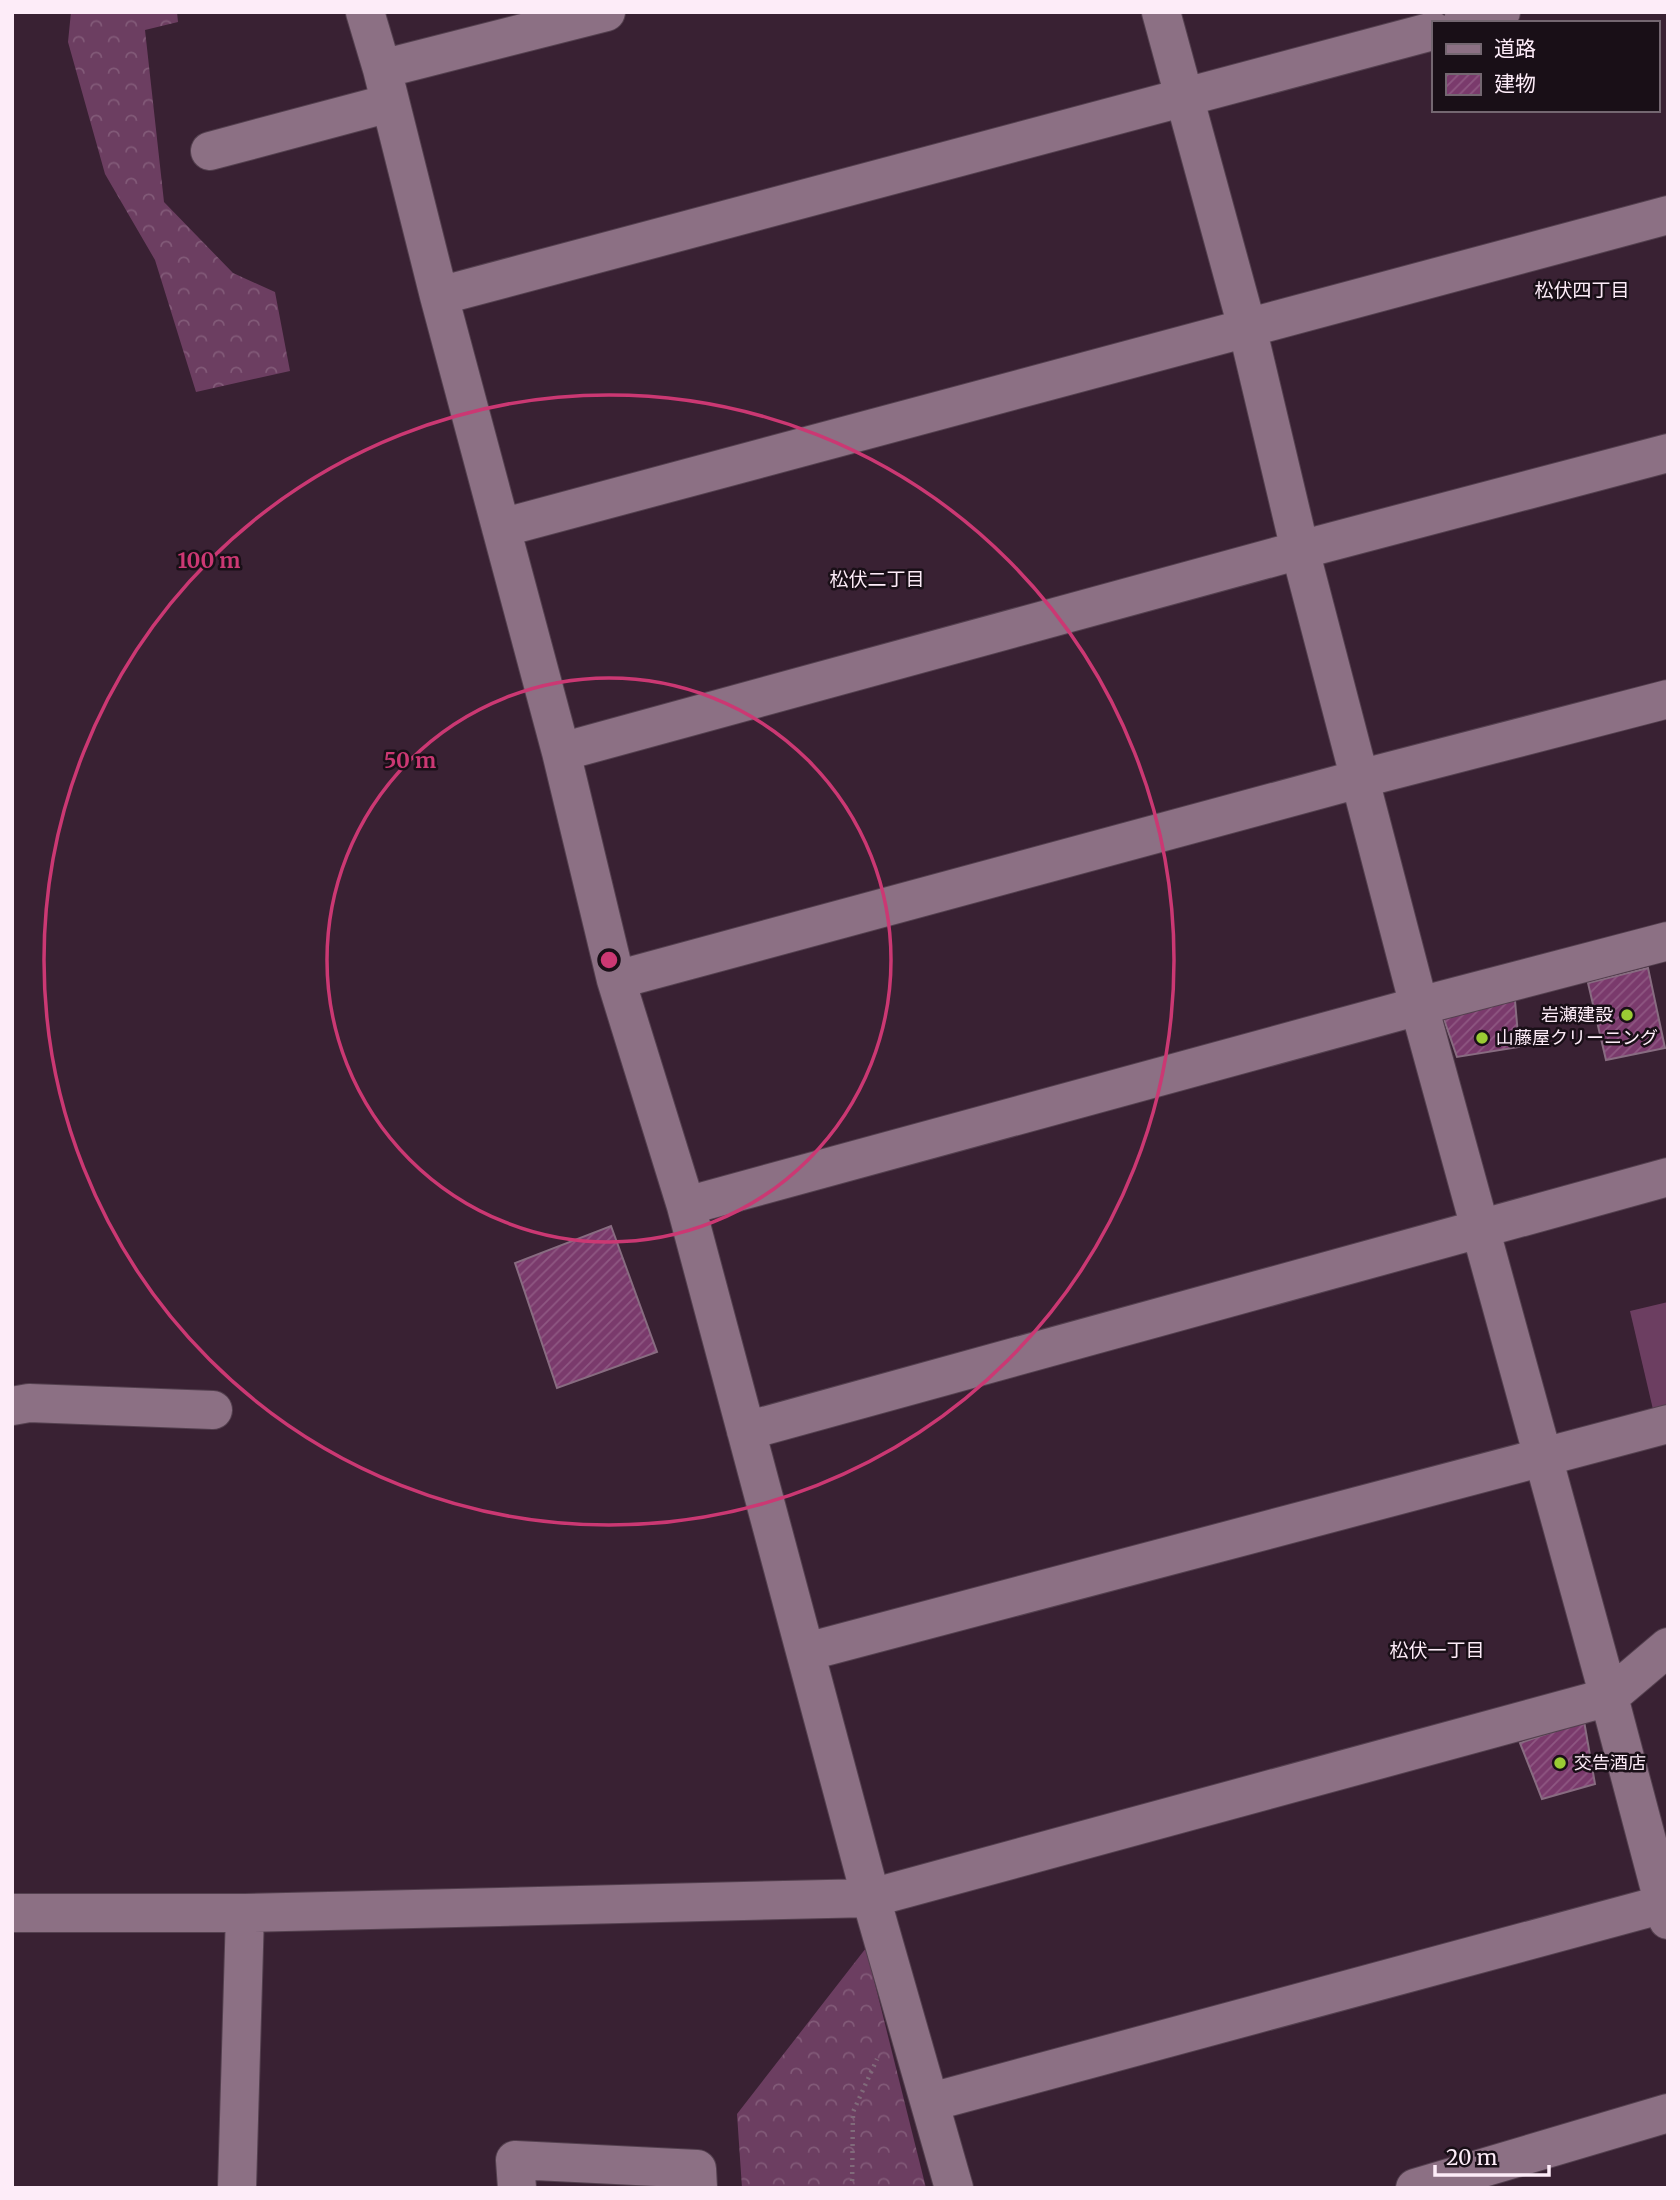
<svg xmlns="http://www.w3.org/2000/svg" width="1680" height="2200" font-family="Merriweather,'Noto Sans JP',serif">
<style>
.green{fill:#6c3e61}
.forest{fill:url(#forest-crowns)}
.building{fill:url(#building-hatch);stroke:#886c81;stroke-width:2}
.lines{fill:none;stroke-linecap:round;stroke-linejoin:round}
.minor-casing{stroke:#54404f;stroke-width:40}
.path{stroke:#806a7a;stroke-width:4.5;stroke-dasharray:2 5;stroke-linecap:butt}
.minor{stroke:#8c7084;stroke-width:38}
.ring{fill:none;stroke:#cb3873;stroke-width:3.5}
.poi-dot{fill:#9acb34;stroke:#190f17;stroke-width:2.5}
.labels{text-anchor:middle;stroke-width:5;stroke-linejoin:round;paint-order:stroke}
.poi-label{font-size:18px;fill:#fdecf8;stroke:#190f17;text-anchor:start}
.neighbourhood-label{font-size:19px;fill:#fdecf8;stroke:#190f17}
.centre{fill:#cb3873;stroke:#190f17;stroke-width:3.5}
.ring-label{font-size:21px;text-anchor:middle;font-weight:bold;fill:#cb3873;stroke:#190f17;stroke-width:5;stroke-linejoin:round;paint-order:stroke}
</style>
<defs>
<pattern id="forest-crowns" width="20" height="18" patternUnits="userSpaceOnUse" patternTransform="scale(1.75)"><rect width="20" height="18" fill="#6c3e61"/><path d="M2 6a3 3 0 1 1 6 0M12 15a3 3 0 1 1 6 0" fill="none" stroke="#825a78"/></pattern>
<pattern id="building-hatch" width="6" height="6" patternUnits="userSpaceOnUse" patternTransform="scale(1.75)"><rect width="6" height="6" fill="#7a3a6c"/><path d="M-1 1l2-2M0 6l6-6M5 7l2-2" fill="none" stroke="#8e5782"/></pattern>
</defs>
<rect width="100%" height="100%" fill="#392133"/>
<!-- green -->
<path class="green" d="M1668,1302V1414L1655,1418L1630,1311Z"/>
<!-- forest -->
<path class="forest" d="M71,12H177L178,22L145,30L164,202L233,273L275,292L290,371L196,392L155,260L105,174L68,42Z
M866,1948L926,2188H742L737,2114Z"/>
<!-- building -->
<path class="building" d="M1648,968L1665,1048L1606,1060L1588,983Z
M1514,989L1519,1047L1457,1057L1440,1008Z
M611,1226L657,1352L557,1388L515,1263Z
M1584,1721L1595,1784L1542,1799L1520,1743Z"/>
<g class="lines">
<!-- minor casing -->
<g class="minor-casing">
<path id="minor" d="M365,12L382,69L439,296L561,752L616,980L686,1206L871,1898L954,2188
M1161,12L1247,327L1300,550L1419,1006L1609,1697L1668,1920
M1462,23L1501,12
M382,69L606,12
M210,151L390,103
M439,296L1433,31
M501,528L1668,215
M561,752L1300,550L1668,453
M616,980L1359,779L1668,699
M686,1206L1419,1006L1668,941
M12,1406L29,1403L213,1410
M746,1431L1668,1177
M806,1652L1668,1424
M12,1913H245L871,1898L1609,1697L1668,1647
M931,2102L1664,1904L1668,1901
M237,2188L245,1913
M517,2188L515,2160L697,2169L698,2188
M1415,2188L1668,2113"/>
</g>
<!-- path -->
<path class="path" d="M852,2188L853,2112L877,2059"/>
<!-- minor -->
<use href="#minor" class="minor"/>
</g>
<!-- distance rings -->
<g class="ring">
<circle cx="609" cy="960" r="282"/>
<circle cx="609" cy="960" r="565"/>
</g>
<!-- markers -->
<g class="poi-dot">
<circle cx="1627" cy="1015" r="7"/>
<circle cx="1482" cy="1038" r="7"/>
<circle cx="1560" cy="1763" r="7"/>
</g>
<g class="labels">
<!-- poi labels -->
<g class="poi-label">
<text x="1613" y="1021" text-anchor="end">岩瀬建設</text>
<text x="1496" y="1044">山藤屋クリーニング</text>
<text x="1574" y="1769">交告酒店</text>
</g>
<!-- neighbourhood labels -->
<g class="neighbourhood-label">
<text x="1582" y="297">松伏四丁目</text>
<text x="877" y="586">松伏二丁目</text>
<text x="1437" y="1657">松伏一丁目</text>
</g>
</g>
<circle cx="609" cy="960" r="10" class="centre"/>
<g class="ring-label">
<text x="209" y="568">100 m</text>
<text x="410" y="768">50 m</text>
</g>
<!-- border -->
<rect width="1680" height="2200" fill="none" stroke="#fdecf8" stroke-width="28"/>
<!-- legend -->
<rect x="1432" y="21" width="228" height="91" fill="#190f17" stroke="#746771" stroke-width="2"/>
<rect x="1446" y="44" width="35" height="10" fill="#8c7084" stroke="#746771" stroke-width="2"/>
<text x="1494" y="56" font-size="21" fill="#fdecf8">道路</text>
<rect x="1446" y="74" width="35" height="21" fill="url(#building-hatch)" stroke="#746771" stroke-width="2"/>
<text x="1494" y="91" font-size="21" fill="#fdecf8">建物</text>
<!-- scale -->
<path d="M1435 2165v10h114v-10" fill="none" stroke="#fdecf8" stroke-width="3.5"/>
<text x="1446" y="2165" font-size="21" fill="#fdecf8" stroke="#190f17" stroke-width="5" paint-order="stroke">20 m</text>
</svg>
